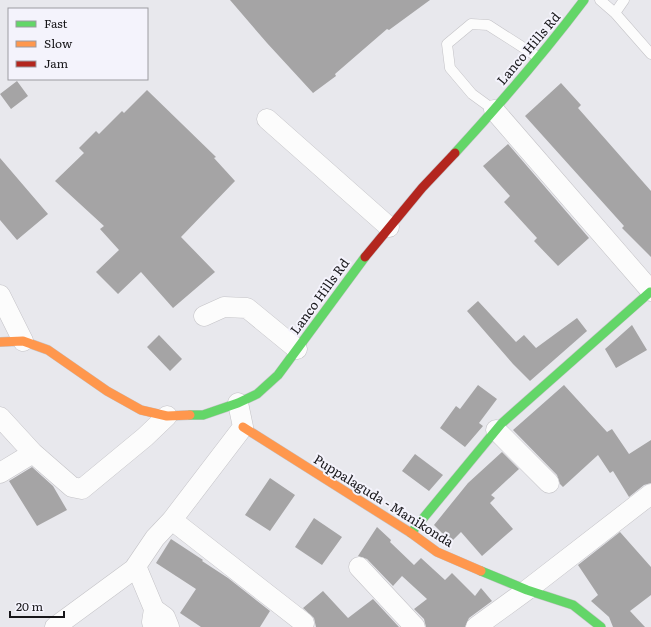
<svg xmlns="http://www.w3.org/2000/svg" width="651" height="627" viewBox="0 0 651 627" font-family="Literata,serif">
  <rect width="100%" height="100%" fill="#e8e8ed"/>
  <!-- building -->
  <path fill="#a5a4a5" d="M230,0h200l-41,30 -2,-1 -52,45 1,2 -23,17 -46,-50z
    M17,81l11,15 -17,13 -11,-15z
    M561,83l20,22 -3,3 73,83v66l-29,-29 2,-2 -99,-110z
    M147,90l69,67 -2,1 21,23 -54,56 34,35 -42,36 -32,-36 -23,22 -22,-22 23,-22 -19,-21 4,-3 -49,-45 29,-28 -5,-5 17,-17 3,3 23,-23 2,2z
    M508,144l81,94 -31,28 -24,-25 3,-3 -33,-36 6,-6 -27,-30z
    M0,158l48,56 -31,26 -17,-20z
    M478,301l38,41 8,-7 12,13 41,-30 10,13 -57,50 -17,-17 -46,-53z
    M632,325l15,25 -31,18 -11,-19z
    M159,335l23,24 -12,12 -23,-24z
    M478,385l19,14 -18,24 4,3 -18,21 -25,-19 16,-22 4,3z
    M564,385l43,47 5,-3 17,25 22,-14v43l-7,2 -15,12 -16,-26 -3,2 -12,-18 -35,32 -3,-3 -3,-9 -44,-45z
    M502,452l17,17 -28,26 4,3 -5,5 23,26 -31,27 -21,-24 -10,10 -17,-17 34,-42z
    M415,454l28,21 -14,16 -27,-20z
    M32,467l21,19 14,24 -30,16 -28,-45z
    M270,478l25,17 -25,36 -25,-16z
    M314,518l28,19 -20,28 -27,-18z
    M377,527l14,13 -1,2 24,23 7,-7 24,22 7,-7 23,23 6,-8 11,13 -23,17 -4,9h-39l-2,-8 -10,-10 13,-10 -25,-23 -9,10 -26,-27 -9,-3z
    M620,532l31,35v28l-21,16 15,16h-32l-4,-10 -18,-16 7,-6 -20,-30z
    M171,539l32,21 -1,1 26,17 42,33 -10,16h-59l-21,-14 16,-24 -40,-26z
    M323,591l25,27 25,-19 26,28h-83l-2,-9 -11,-10z"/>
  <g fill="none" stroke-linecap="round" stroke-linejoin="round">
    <!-- lane casing -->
    <g stroke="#c4c3c7" stroke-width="11">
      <path id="lane" d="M600,0l15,13 36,41
        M615,13l9,-13
        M494,110l-22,-16 -22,-26 -3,-24 24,-20 17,1 50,32"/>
    </g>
    <!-- street casing -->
    <g stroke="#c4c3c7" stroke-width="21">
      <path id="street" d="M494,110l157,181
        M267,119l122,108
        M0,295l23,46
        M204,316l20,-9 23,1 50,41
        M0,417l33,36 -33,20
        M496,430l53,53
        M33,453l39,34 10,2 63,-52 22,-21
        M172,520l132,103
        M136,566l18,43
        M359,567l56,60
        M55,627l79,-58 21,-31 17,-18 71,-93 -5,-24
        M154,627l-2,-5 2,-13 11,8 4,10
        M476,627l51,-37 124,-96"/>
    </g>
    <!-- fast casing -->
    <g stroke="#c4c3c7" stroke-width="10">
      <path id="fast" d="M455,153c45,-49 89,-100 129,-153
        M190,415h13l35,-12 19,-9 21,-19 87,-118
        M411,533l90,-109 149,-132
        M481,571l46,19 46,15 28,22"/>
    </g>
    <!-- slow casing -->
    <g stroke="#c4c3c7" stroke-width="10">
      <path id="slow" d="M0,342l23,-1 25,9 59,41 34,19 26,6 23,-1
        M243,427l168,106 26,19 44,19"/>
    </g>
    <!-- jam casing -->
    <g stroke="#c4c3c7" stroke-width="10">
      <path id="jam" d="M365,257l57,-69 33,-35"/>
    </g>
    <!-- lane -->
    <use href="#lane" stroke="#fcfcfc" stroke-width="10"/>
    <!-- street -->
    <use href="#street" stroke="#fcfcfc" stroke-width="20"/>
    <!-- fast -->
    <use href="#fast" stroke="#63d668" stroke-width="9"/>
    <!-- slow -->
    <use href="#slow" stroke="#ff974d" stroke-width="9"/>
    <!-- jam -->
    <use href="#jam" stroke="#b3261e" stroke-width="9"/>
  </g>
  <g text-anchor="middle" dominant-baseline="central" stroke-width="4" stroke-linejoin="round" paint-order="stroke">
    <!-- street labels -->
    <g font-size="13" fill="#171619" stroke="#f4f3fc">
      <text transform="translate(528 48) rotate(-50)">Lanco Hills Rd</text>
      <text transform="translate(319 296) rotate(-54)">Lanco Hills Rd</text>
      <text transform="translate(384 500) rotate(32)">Puppalaguda - Manikonda</text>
    </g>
  </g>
  <!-- legend -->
  <rect x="8" y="8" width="140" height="72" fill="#f4f3fc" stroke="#9c9ba1"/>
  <rect x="16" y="21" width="20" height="6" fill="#63d668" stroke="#9c9ba1"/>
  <text x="44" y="28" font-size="12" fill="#171619">Fast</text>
  <rect x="16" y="41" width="20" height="6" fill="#ff974d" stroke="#9c9ba1"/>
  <text x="44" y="48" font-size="12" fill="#171619">Slow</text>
  <rect x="16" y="61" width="20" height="6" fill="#b3261e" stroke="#9c9ba1"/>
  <text x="44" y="68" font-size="12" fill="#171619">Jam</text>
  <!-- scale -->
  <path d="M10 611v6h54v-6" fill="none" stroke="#171619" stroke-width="2"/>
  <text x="16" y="611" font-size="12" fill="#171619" stroke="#f4f3fc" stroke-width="3" paint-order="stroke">20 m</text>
</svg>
